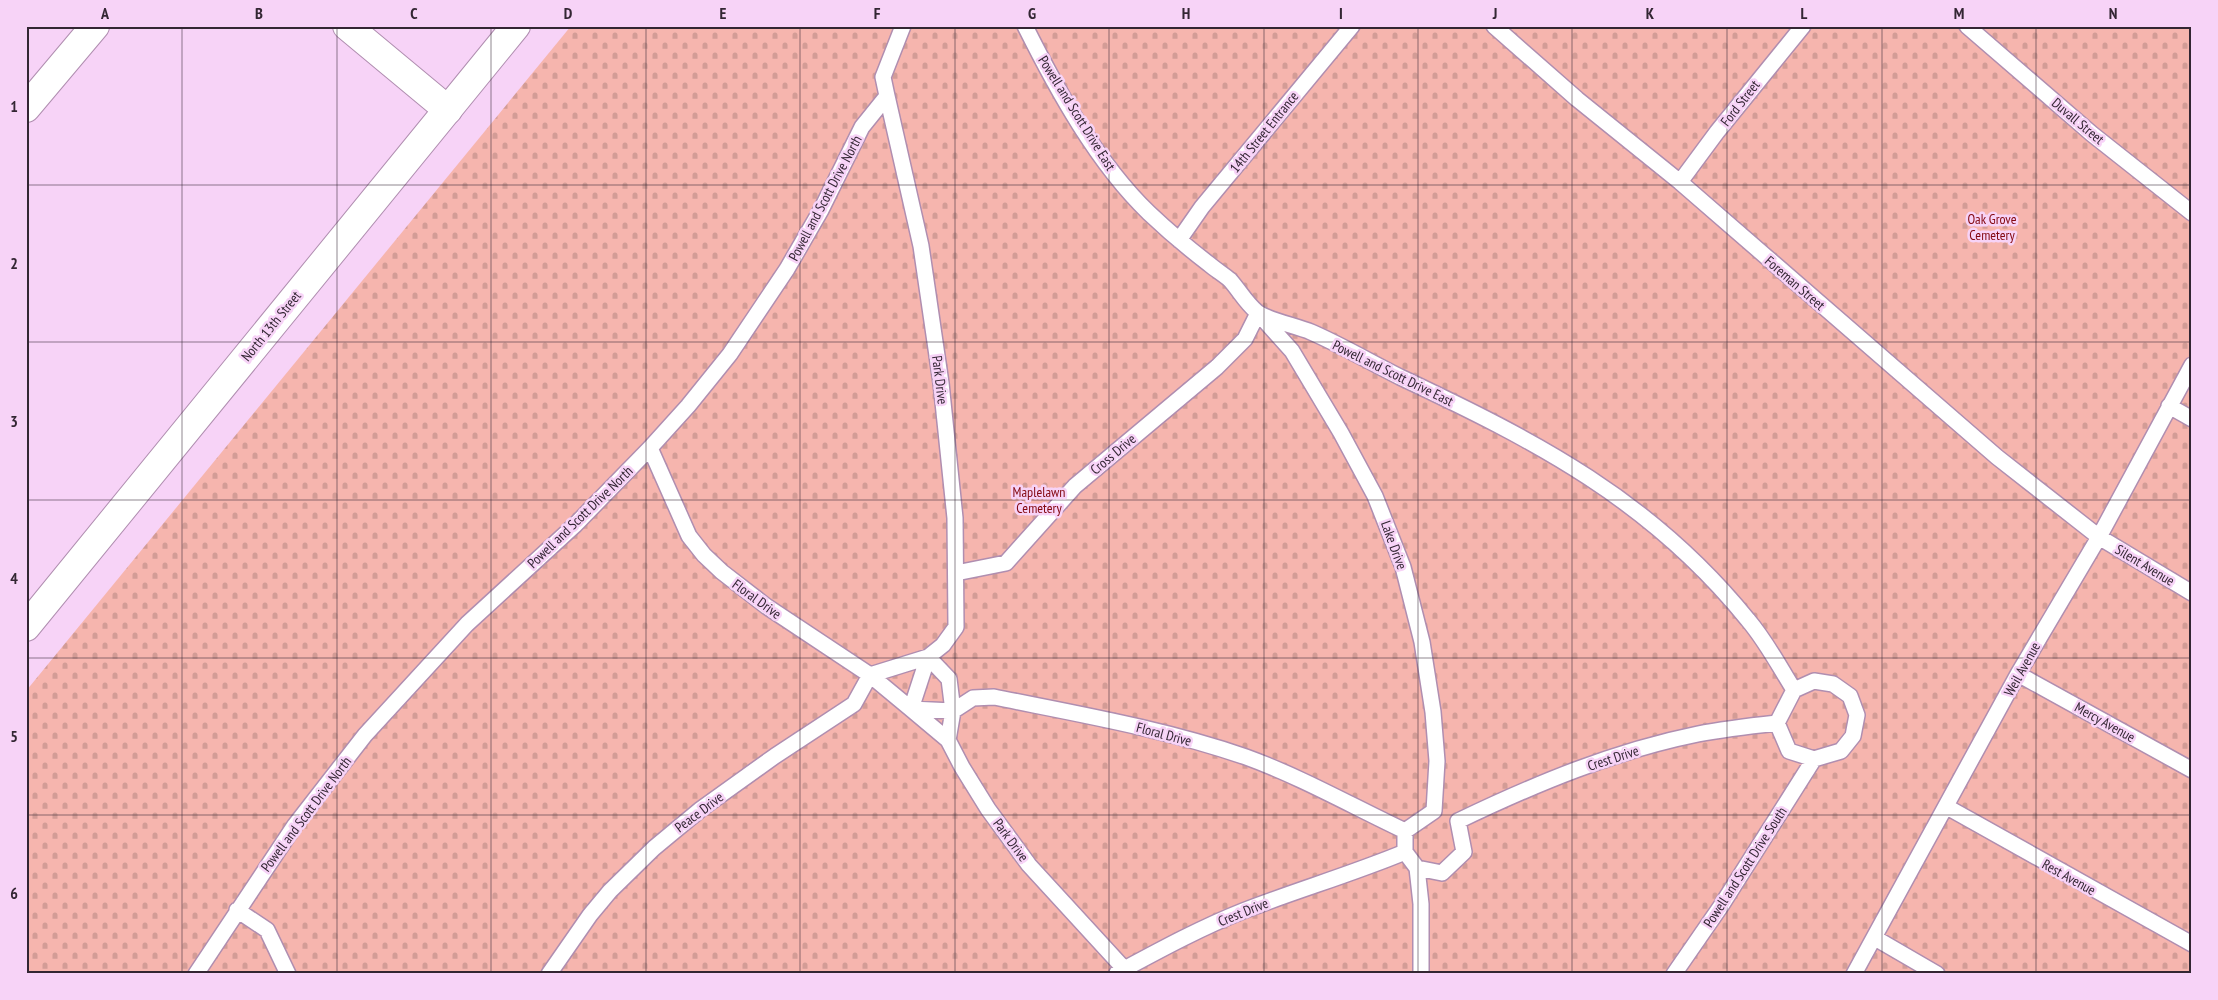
<svg xmlns="http://www.w3.org/2000/svg" width="2218" height="1000" viewBox="0 0 2218 1000" font-family="'PT Sans Narrow',sans-serif">
  <defs>
    <pattern id="cemetery-stones" width="16" height="16" patternUnits="userSpaceOnUse" patternTransform="scale(1.25)"><rect width="16" height="16" fill="#f6b5ae"/><path d="M2 7V4a2 2 0 0 1 4 0v3zM10 15v-3a2 2 0 0 1 4 0v3z" fill="#d39c96"/></pattern>
  </defs>
  <rect width="100%" height="100%" fill="#f7d3f7"/>
  <!-- cemetery -->
  <path fill="url(#cemetery-stones)" d="M571,26h1621v948h-2166v-283z"/>
  <g fill="none" stroke-linecap="round" stroke-linejoin="round">
    <!-- service casing -->
    <g stroke="#b08eb0" stroke-width="18">
      <path id="service" d="M1025,26c32,64 72,137 124,187 19,18 39,35 60,51 7,6 14,10 21,16 9,10 16,23 27,32 10,8 40,14 54,20 30,13 59,30 89,45 136,64 251,123 348,243 18,21 31,46 46,70
        M1494,26l83,73 103,83 317,275 102,80 93,56
        M1967,26l125,108 100,79
        M887,96l34,150 20,137 14,135 1,109 -13,18 -15,12 -17,52 37,31
        M1680,182l37,-50 86,-106
        M1179,240l23,-33 150,-181
        M2169,406l23,13
        M650,448l39,88 15,19 18,17 44,34 104,69 41,34 42,2 20,-13 21,-1c84,17 171,32 252,60 55,20 106,49 159,74
        M956,573l50,-10 69,-77 142,-119 28,-28 13,-26 34,38 49,82 34,63 28,71 19,75 11,70 4,49 -3,50 -29,20v21l12,16 4,36v70
        M928,657l21,22 4,32 -5,29 14,27 26,42 41,56 100,109
        M2018,674l174,96
        M1947,807l245,137
        M1458,821c77,-37 156,-70 240,-87 26,-5 52,-8 79,-11l17,-33 20,-9 19,3 17,12 7,19 -4,21 -12,15 -27,8 -25,-8 -12,-28
        M1417,868l25,5 22,-21 -6,-31
        M237,910l30,20 21,44
        M1875,938l62,36
        M1117,973c41,-22 83,-45 126,-62 54,-21 109,-37 162,-59
        M196,974l99,-149 70,-90 102,-111 108,-99 75,-77 38,-42 42,-52 57,-85 34,-59 41,-83 25,-31 -4,-19 20,-51
        M549,974l41,-59 20,-24 44,-43 47,-39 74,-53 79,-52 16,-29 58,-18
        M1674,974l47,-68 93,-147
        M1854,974l164,-300 81,-137 93,-172"/>
    </g>
    <!-- minor casing -->
    <g stroke="#b08eb0" stroke-width="30">
      <path id="minor" d="M347,26l101,84
        M26,108l69,-82"/>
    </g>
    <!-- secondary casing -->
    <g stroke="#b08eb0" stroke-width="30">
      <path id="secondary" d="M26,627l490,-601"/>
    </g>
    <!-- service -->
    <use href="#service" stroke="#fff" stroke-width="15"/>
    <!-- minor -->
    <use href="#minor" stroke="#fff" stroke-width="28"/>
    <!-- secondary -->
    <use href="#secondary" stroke="#fff" stroke-width="28"/>
  </g>
  <!-- grid -->
  <path fill="none" stroke="#332633" stroke-width="1" stroke-opacity="0.55" d="M182,26v948M337,26v948M491,26v948M646,26v948M800,26v948M955,26v948M1109,26v948M1264,26v948M1418,26v948M1572,26v948M1727,26v948M1882,26v948M2036,26v948M26,185h2166M26,342h2166M26,500h2166M26,658h2166M26,815h2166"/>
  <g text-anchor="middle" dominant-baseline="central" stroke-width="5" stroke-linejoin="round" paint-order="stroke">
    <!-- street labels -->
    <g font-size="14" fill="#332633" stroke="#f7d3f7">
      <text transform="translate(1740 103) rotate(-52)">Ford Street</text>
      <text transform="translate(1077 113) rotate(58)">Powell and Scott Drive East</text>
      <text transform="translate(2078 121) rotate(40)">Duvall Street</text>
      <text transform="translate(1264 132) rotate(-51)">14th Street Entrance</text>
      <text transform="translate(825 198) rotate(-62)">Powell and Scott Drive North</text>
      <text transform="translate(1795 283) rotate(41)">Foreman Street</text>
      <text transform="translate(271 326) rotate(-51)">North 13th Street</text>
      <text transform="translate(1393 373) rotate(26)">Powell and Scott Drive East</text>
      <text transform="translate(940 380) rotate(83)">Park Drive</text>
      <text transform="translate(1113 454) rotate(-40)">Cross Drive</text>
      <text transform="translate(580 517) rotate(-44)">Powell and Scott Drive North</text>
      <text transform="translate(1394 545) rotate(70)">Lake Drive</text>
      <text transform="translate(2145 565) rotate(31)">Silent Avenue</text>
      <text transform="translate(757 599) rotate(36)">Floral Drive</text>
      <text transform="translate(2022 669) rotate(-61)">Weil Avenue</text>
      <text transform="translate(2105 722) rotate(29)">Mercy Avenue</text>
      <text transform="translate(1164 734) rotate(15)">Floral Drive</text>
      <text transform="translate(1613 758) rotate(-18)">Crest Drive</text>
      <text transform="translate(699 812) rotate(-37)">Peace Drive</text>
      <text transform="translate(306 814) rotate(-53)">Powell and Scott Drive North</text>
      <text transform="translate(1011 840) rotate(54)">Park Drive</text>
      <text transform="translate(1745 867) rotate(-57)">Powell and Scott Drive South</text>
      <text transform="translate(2069 877) rotate(29)">Rest Avenue</text>
      <text transform="translate(1243 912) rotate(-22)">Crest Drive</text>
    </g>
    <!-- park labels -->
    <g font-size="14" fill="#830810" stroke="#f7d3f7">
      <text x="1992" y="219">Oak Grove<tspan x="1992" dy="16">Cemetery</tspan></text>
      <text x="1039" y="492">Maplelawn<tspan x="1039" dy="16">Cemetery</tspan></text>
    </g>
  </g>
  <!-- border -->
  <rect width="2218" height="1000" fill="none" stroke="#f7d3f7" stroke-width="55"/>
  <rect x="28" y="28" width="2162" height="944" fill="none" stroke="#332633" stroke-width="2"/>
  <g font-size="16" text-anchor="middle" font-weight="bold" fill="#332633">
    <text x="105" y="19">A</text>
    <text x="259" y="19">B</text>
    <text x="414" y="19">C</text>
    <text x="568" y="19">D</text>
    <text x="723" y="19">E</text>
    <text x="877" y="19">F</text>
    <text x="1032" y="19">G</text>
    <text x="1186" y="19">H</text>
    <text x="1341" y="19">I</text>
    <text x="1495" y="19">J</text>
    <text x="1650" y="19">K</text>
    <text x="1804" y="19">L</text>
    <text x="1959" y="19">M</text>
    <text x="2113" y="19">N</text>
    <text x="14" y="112">1</text>
    <text x="14" y="269">2</text>
    <text x="14" y="427">3</text>
    <text x="14" y="584">4</text>
    <text x="14" y="742">5</text>
    <text x="14" y="899">6</text>
  </g>
</svg>
